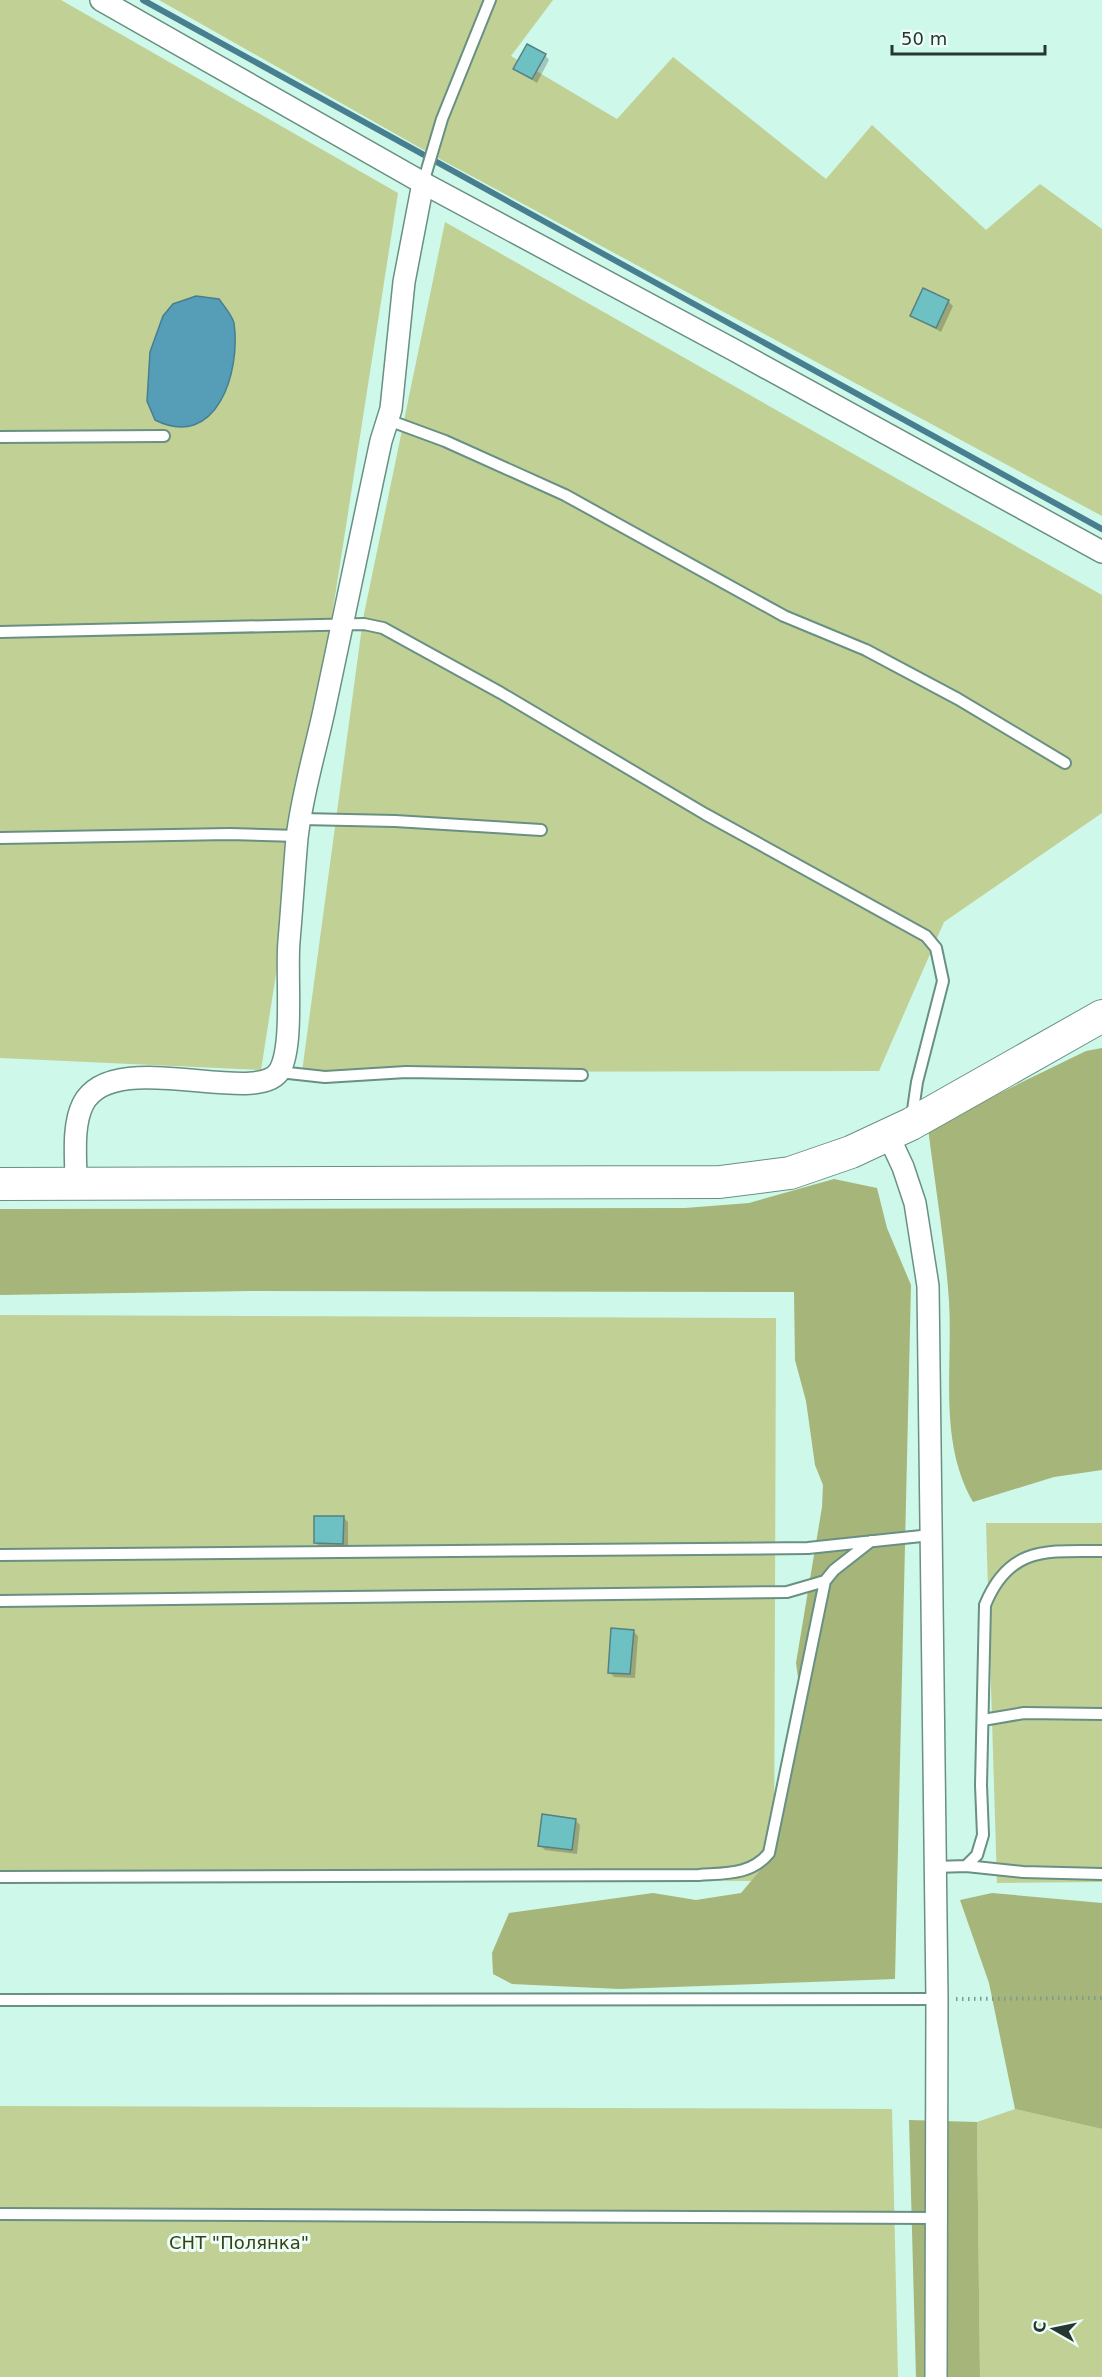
<svg xmlns="http://www.w3.org/2000/svg" width="1102" height="2377" viewBox="0 0 1102 2377" font-family="'DejaVu Sans',sans-serif">
  <rect width="100%" height="100%" fill="#cef8e9"/>
  <!-- green -->
  <path fill="#c1d095" d="M0,0h61l337,193 -137,877 -261,-12z
    M159,0h394l-42,56 106,63 56,-62 153,122 46,-54 114,105 54,-46 62,45v287l-664,-358z
    M445,222l657,373v218l-158,109 -65,149 -577,1 61,-453z
    M0,1315l776,3 -2,563 -774,-3z
    M986,1523h116v359l-105,1z
    M0,2106l892,3 6,268h-898z
    M1015,2109l87,20v248h-122l-3,-255z"/>
  <!-- forest -->
  <path fill="#a6b579" d="M1102,1048v422l-48,7 -81,25c-35,-61 -20,-134 -24,-201 -4,-58 -14,-116 -21,-173l158,-77z
    M834,1179l43,9 10,40 24,57 -16,694 -276,10 -107,-5 -19,-10 -1,-21 17,-40 144,-20 43,7 45,-7 27,-32 32,-133 2,-22 -6,-43 26,-156 1,-22 -8,-20 -9,-64 -11,-41 -1,-68 -544,-1 -250,4v-86l685,-1 64,-5z
    M992,1893l110,10v226l-87,-20 -26,-126 -29,-83z
    M909,2120l68,2 3,255h-64z"/>
  <!-- water -->
  <path fill="#569eb8" stroke="#487f90" stroke-width="1.5" d="M196,296l23,3c5,7 13,16 15,24 7,48 -17,128 -79,97l-8,-19 3,-49 13,-36 10,-12z"/>
  <!-- shadow -->
  <path fill="#0003" d="M545,55l4,5 -12,23 -22,-14z
    M948,301l5,5 -12,26 -29,-17z
    M343,1517l5,5v26h-27l-5,-5z
    M633,1631l5,5 -3,42 -21,-1 -5,-5z
    M575,1820l5,5 -3,29 -32,-4 -5,-5z"/>
  <g fill="none" stroke-linecap="round" stroke-linejoin="round">
    <!-- stream -->
    <path stroke="#487f90" stroke-width="6" d="M143,0l959,529"/>
  </g>
  <!-- building -->
  <path fill="#6dc1c3" stroke="#568182" stroke-width="1.5" d="M527,44l19,10 -14,25 -19,-10z
    M923,288l26,12 -13,28 -26,-12z
    M314,1516h30l-1,28 -29,-1z
    M611,1628l23,2 -4,44 -22,-1z
    M542,1814l34,5 -4,31 -34,-4z"/>
  <g fill="none" stroke-linecap="round" stroke-linejoin="round">
    <!-- lane casing -->
    <g stroke="#699082" stroke-width="14">
      <path id="lane" d="M423,183l19,-64 48,-119
        M388,420l57,21 120,54 219,121 82,34 92,49 107,64
        M0,437l164,-1
        M0,632l364,-8 19,4 118,65 204,121 221,122 10,12 7,33 -26,101 -5,35
        M301,819l94,2 146,9
        M0,838l230,-4 68,2
        M279,1072l46,5 81,-5 176,3
        M0,1555l808,-7 123,-13
        M0,1601l787,-9 38,-11
        M983,1720l41,-7 78,1
        M966,1866l11,-11 6,-20 -2,-50 4,-180c24,-59 61,-54 117,-54
        M935,1867l31,-1 57,6 79,2
        M0,1877l699,-2c27,-2 52,0 70,-22l56,-272 9,-11 37,-29
        M0,2000l937,-1
        M0,2214l936,4"/>
    </g>
    <!-- street casing -->
    <g stroke="#699082" stroke-width="24">
      <path id="street" d="M101,0l322,183 311,167 368,202
        M888,1135l15,32 12,36 13,83 9,713 -1,378
        M76,1183c0,-25 -4,-57 7,-79 30,-59 176,5 197,-34 14,-26 6,-96 9,-129 3,-34 5,-69 8,-103 5,-44 19,-89 28,-132 19,-89 37,-177 56,-265l10,-32 13,-127 19,-99"/>
    </g>
    <!-- secondary casing -->
    <g stroke="#699082" stroke-width="34">
      <path id="secondary" d="M0,1184l720,-2 70,-9 61,-21 60,-28 191,-108"/>
    </g>
    <!-- path -->
    <path stroke="#7d9b90" stroke-width="4" stroke-dasharray="1.5 4.5" stroke-linecap="butt" d="M956,1999l146,-1"/>
    <!-- lane -->
    <use href="#lane" stroke="#fff" stroke-width="10"/>
    <!-- street -->
    <use href="#street" stroke="#fff" stroke-width="21"/>
    <!-- secondary -->
    <use href="#secondary" stroke="#fff" stroke-width="32"/>
  </g>
  <g text-anchor="middle" dominant-baseline="central" stroke-width="6" stroke-linejoin="round" paint-order="stroke">
    <!-- park labels -->
    <g font-size="18" fill="#384114" stroke="#eefef8">
      <text x="239" y="2242">СНТ "Полянка"</text>
    </g>
  </g>
  <!-- north arrow -->
  <g transform="translate(1054 2329) rotate(279)" stroke="#eefef8" stroke-width="4.5" paint-order="stroke">
  <path d="M0-4.5L10 22L0 15L-10 22Z" fill="#263731"/>
  <text y="-9" font-size="16" font-weight="bold" text-anchor="middle" fill="#263731">С</text>
  </g>
  <!-- scale -->
  <path d="M892 45v9h153v-9" fill="none" stroke="#263731" stroke-width="3"/>
  <text x="901" y="45" font-size="18" fill="#263731" stroke="#eefef8" stroke-width="4.5" paint-order="stroke">50 m</text>
</svg>
